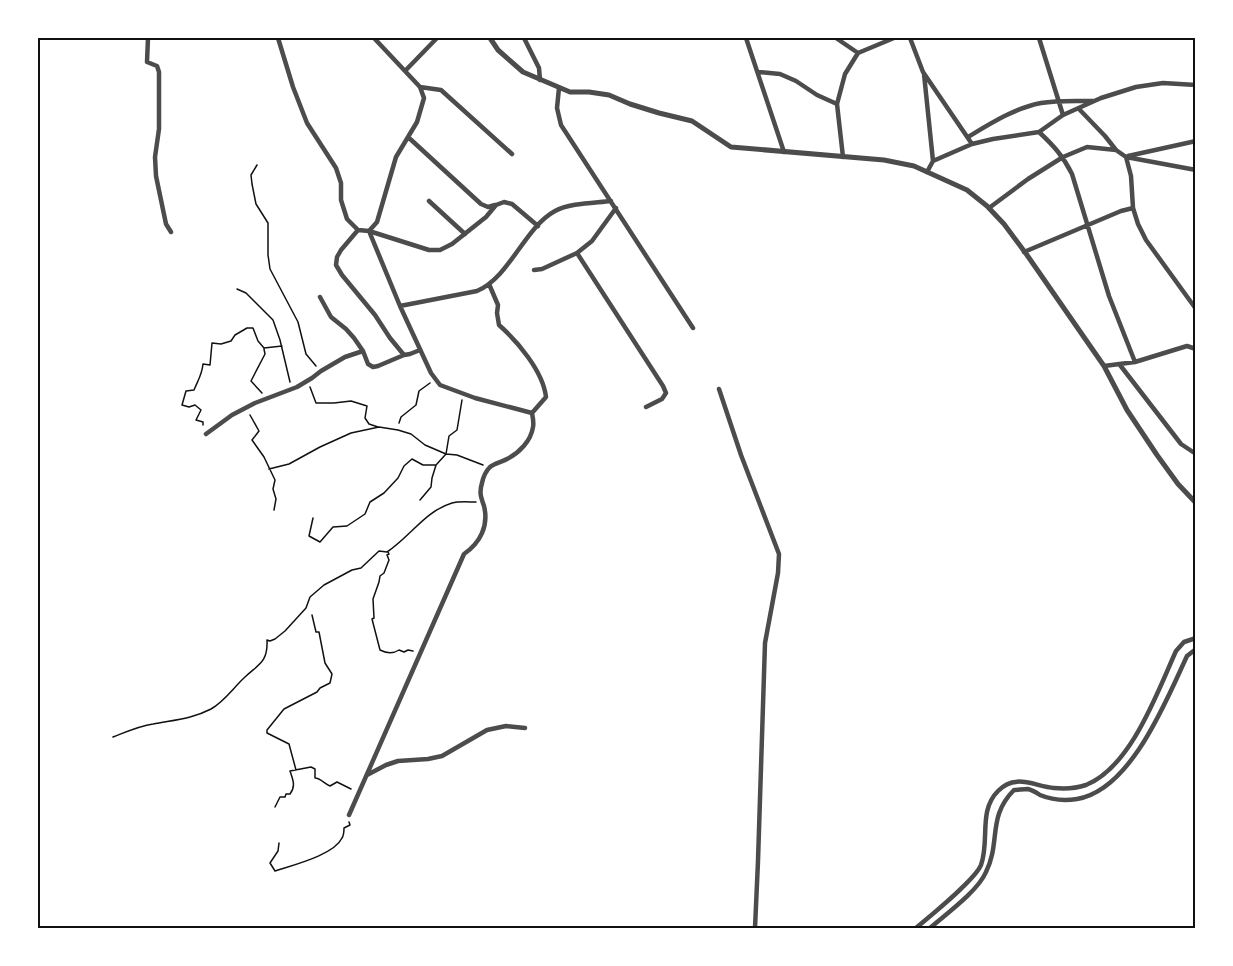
<svg xmlns="http://www.w3.org/2000/svg" width="1233" height="966" viewBox="0 0 1233 966" font-family="'Varela Round',sans-serif">
  <rect width="100%" height="100%" fill="#fff"/>
  <g fill="none" stroke-linecap="round" stroke-linejoin="round">
    <!-- path -->
    <path stroke="#111" stroke-width="1.5" d="M257,165l-6,10 1,9 4,20 12,19v32l2,14 28,53 8,32 10,12
      M237,289l9,4 27,27 7,20 10,42
      M310,387l6,16h18l17,-2 16,5 -2,12 4,6 9,3
      M262,393l-11,-12 14,-27 -1,-5
      M250,415l9,16 -7,9 12,17 11,23 -2,9 3,10 -2,11
      M399,423l2,-6 15,-12 3,-14 11,-8
      M203,425v-3l-7,-2 5,-10 -6,-5 -6,2 -7,-2 4,-14 8,-1c4,-10 8,-15 9,-26l7,1 2,-22 9,1 10,-3 4,-6 12,-7h6l5,13 6,7 18,-2
      M269,469l20,-5 31,-17 31,-14 28,-6 19,3 13,4 14,11 21,9 11,1 26,10
      M420,500l11,-13 1,-9 4,-13 10,-11 3,-18 8,-6 5,-30
      M313,518l-4,18 11,6 13,-15 14,-1 18,-12 5,-12 14,-9 14,-15 6,-12 8,-7 11,6h13
      M387,552c23,-15 38,-41 65,-49 7,-2 16,-1 24,-1
      M388,552l1,2 -2,1 2,5 -5,13 -4,3 -1,6 -6,17 1,19 -2,1 8,31c6,3 13,4 19,0l5,2 4,-2 5,1
      M113,737c13,-5 26,-11 40,-13 20,-4 39,-5 58,-15 14,-8 22,-21 34,-32 14,-13 23,-15 22,-37l3,1 5,-2 10,-8 21,-23 4,-11 14,-12 28,-15 9,-2 18,-17 8,1
      M296,770l-7,-26 -22,-11v-3l17,-21 33,-17 3,-4 10,-5 2,-9 -7,-11 -6,-31h-3l-4,-17
      M275,807l5,-10h5l1,-3h4c6,-8 3,-14 0,-23l21,-4 4,2v9c5,0 10,6 15,8l7,-4 14,7
      M279,843l-1,8 -8,12 5,8c18,-6 59,-16 67,-33 2,-3 2,-7 2,-10l6,-3 -1,-3"/>
    <!-- minor -->
    <path stroke="#4c4c4c" stroke-width="4.5" d="M148,38l-1,24 10,4 2,6v57l-4,28 1,19 10,48 5,8
      M278,38l15,49 14,36 29,45 5,15v17l6,19 11,11 11,1 60,19h11l12,-6 34,-27 10,-12 8,-3 8,2 26,22
      M524,38l15,30 1,12
      M746,38l38,114
      M836,38l22,15 36,-15
      M910,38l13,34 49,72
      M1039,38l24,77
      M405,71l32,-33
      M758,72l22,2 16,7 21,14 20,9
      M924,74l9,87
      M420,87l21,3 71,64
      M559,88l-2,20 4,17 132,203
      M1079,109l26,27 11,14 10,7 70,13
      M1039,132c15,14 24,24 33,42l37,122 26,66
      M408,137l73,67 7,3 7,-2
      M968,137c23,-14 47,-29 73,-34 17,-3 35,-2 52,-2
      M1128,156l68,-15
      M843,157l-6,-53 8,-30 13,-21
      M1126,157l5,19 2,32 5,16 8,16 50,69
      M927,172l6,-11 39,-17 21,-5 46,-7 24,-17 38,-17 35,-11 27,-4 33,2
      M429,201l36,33
      M616,208l-24,33 -15,12 86,133 3,7 -4,6 -16,8
      M989,208l39,-29 35,-22 24,-10 29,3
      M358,230l-17,20 -4,7 -1,8 6,10 33,40 15,23 14,17 6,-1 10,-4
      M369,231l31,75 31,67 9,12 35,13 57,15
      M369,231l8,-9 19,-65 21,-35 7,-24 -4,-11 -46,-49
      M1024,252l97,-41 12,-3
      M534,270l8,-1 35,-16
      M489,284l9,21 -1,8 2,12c18,16 44,46 47,72l-14,16
      M320,297l11,20 15,12 8,9 9,13 5,13 5,3 5,-1 26,-11
      M400,306l77,-15c33,-14 47,-63 78,-80 14,-8 40,-8 56,-10
      M1120,365l61,79 15,10
      M1104,366l31,-4 52,-16 9,3
      M719,389l22,66 38,99 -1,19 -13,70 -7,218 -3,67
      M206,434l26,-19 23,-12 42,-16 15,-9 9,-7 24,-14 18,-6
      M367,775l19,-10 12,-4 30,-2 14,-3 45,-26 19,-4 19,2
      M349,815l115,-261c16,-11 25,-28 20,-48 -3,-9 -5,-13 -2,-23 1,-5 4,-12 8,-16 5,-4 12,-5 17,-8 12,-6 24,-18 26,-32 1,-4 0,-9 -1,-14
      M916,928c14,-12 59,-48 65,-63 9,-25 -3,-54 17,-74 17,-18 36,-5 56,-3 10,1 23,0 32,-3 45,-18 71,-92 90,-134l8,-9 12,-4
      M930,928c16,-14 48,-37 56,-56 15,-30 1,-55 28,-82 4,0 9,-1 14,-1 4,1 9,4 12,6 12,5 24,6 37,4 54,-9 89,-98 110,-143l9,-7"/>
    <!-- tertiary -->
    <path stroke="#4c4c4c" stroke-width="5" d="M490,38l8,12 25,22 47,20h19l20,3 21,9 29,9 33,8 39,26 153,13 30,6 53,24 20,16 17,18 23,31 77,111 23,44 30,45 21,29 18,19"/>
  </g>
  <!-- border -->
  <rect width="1233" height="966" fill="none" stroke="#ffffff" stroke-width="78"/>
  <rect x="39" y="39" width="1155" height="888" fill="none" stroke="#111" stroke-width="2"/>
</svg>
